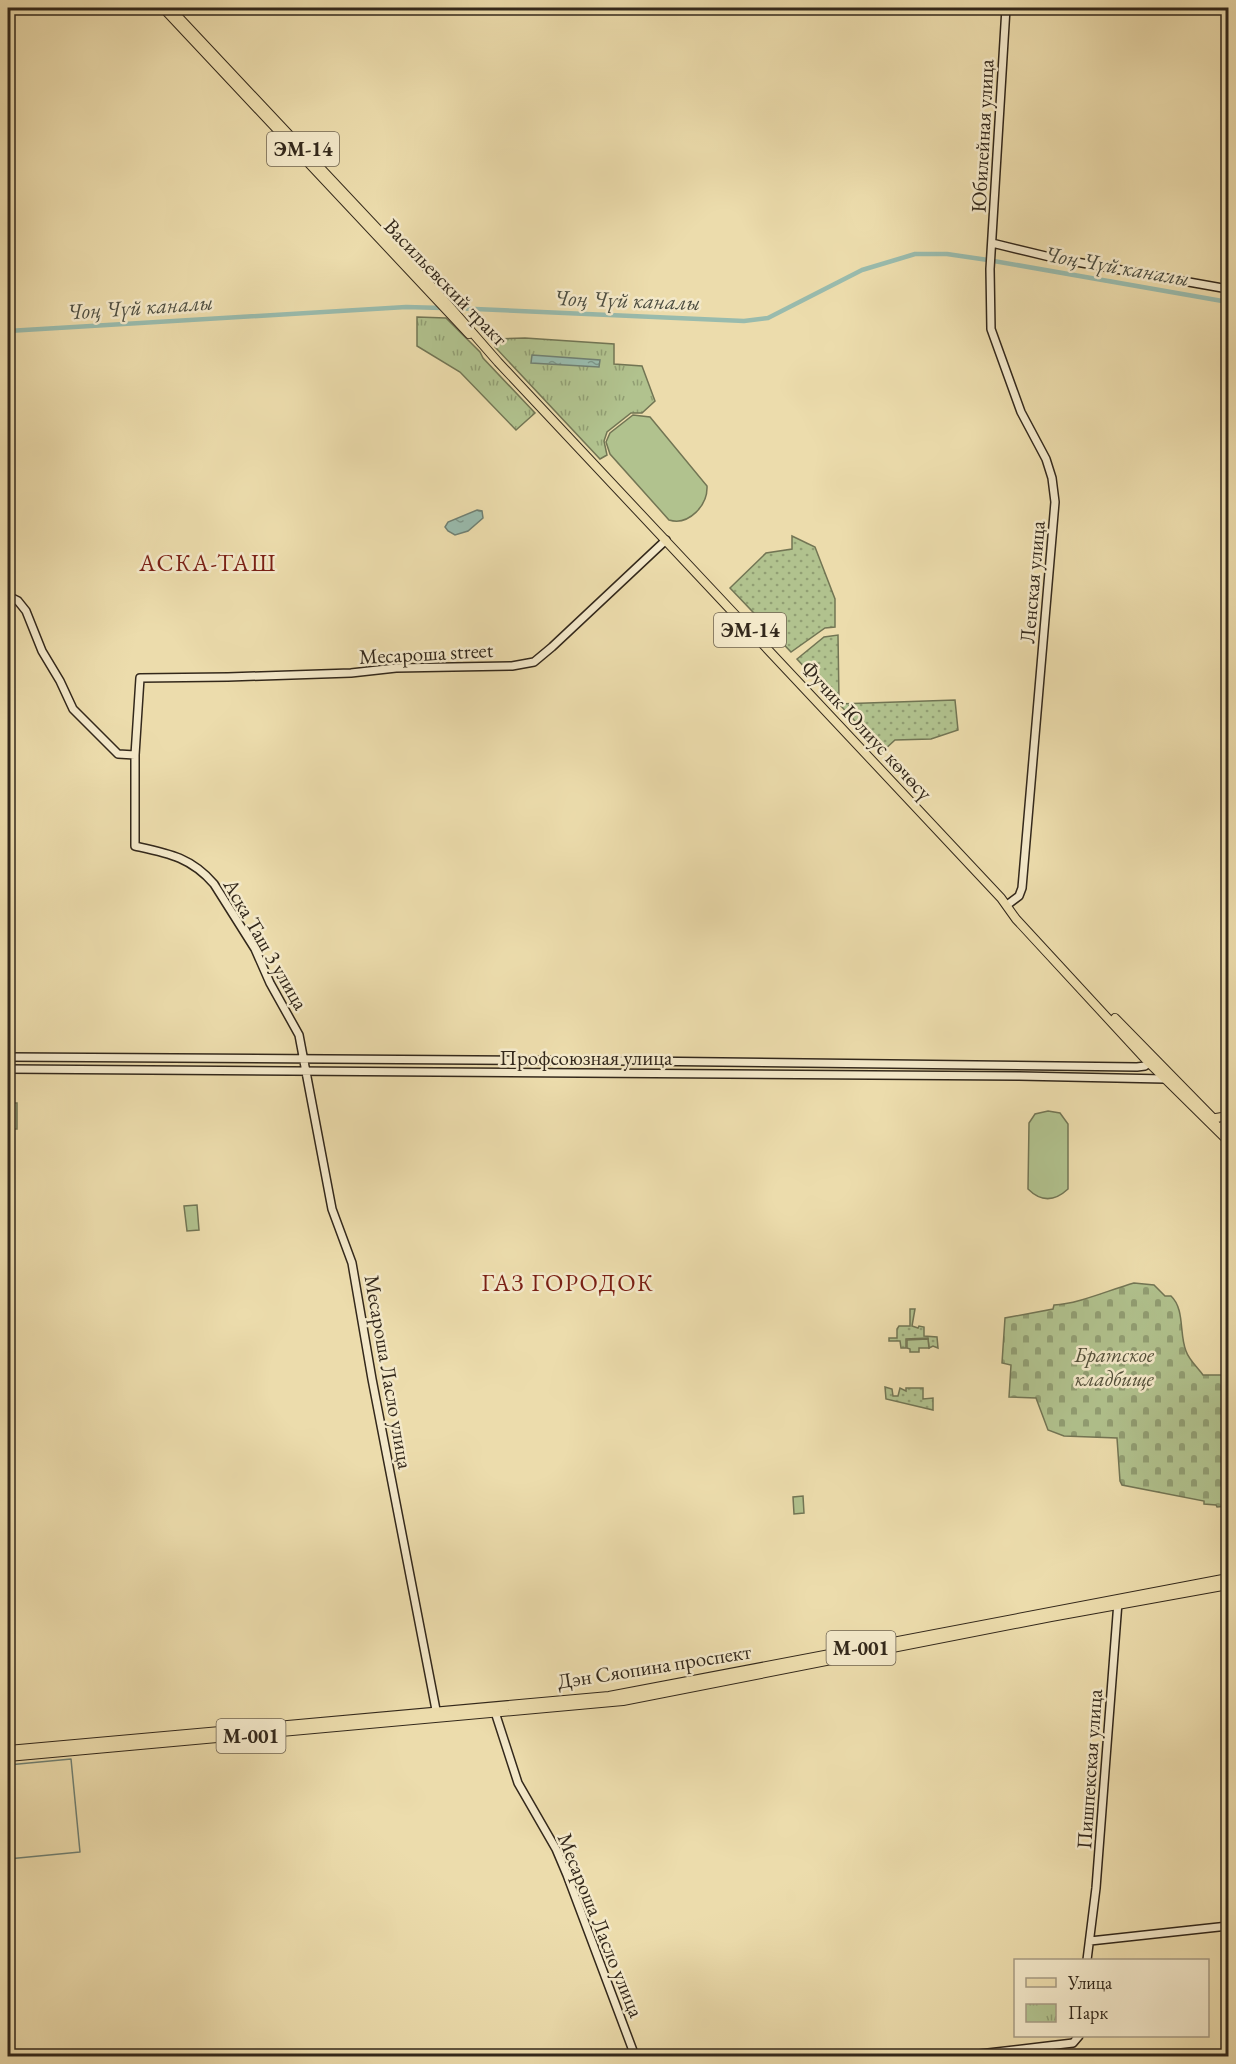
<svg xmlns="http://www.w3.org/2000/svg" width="1236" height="2064" viewBox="0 0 1236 2064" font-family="'EB Garamond',serif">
  <defs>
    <pattern id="grass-dots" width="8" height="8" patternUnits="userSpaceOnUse" patternTransform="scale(1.5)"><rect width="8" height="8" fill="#b1c28e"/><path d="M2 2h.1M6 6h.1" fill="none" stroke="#919e73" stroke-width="1.8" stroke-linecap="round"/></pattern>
    <pattern id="cemetery-stones" width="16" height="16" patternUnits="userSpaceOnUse" patternTransform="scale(1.5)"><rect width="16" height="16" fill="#b1c28e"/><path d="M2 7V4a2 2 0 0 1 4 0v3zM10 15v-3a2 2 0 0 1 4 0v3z" fill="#919e73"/></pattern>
    <pattern id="park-tufts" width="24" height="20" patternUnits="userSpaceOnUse" patternTransform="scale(1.5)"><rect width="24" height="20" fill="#b1c28e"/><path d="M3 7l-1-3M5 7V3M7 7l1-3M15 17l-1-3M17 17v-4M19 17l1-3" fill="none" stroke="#919e73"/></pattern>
    <pattern id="water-ripples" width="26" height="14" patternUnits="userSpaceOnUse" patternTransform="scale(1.5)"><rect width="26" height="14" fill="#99bbad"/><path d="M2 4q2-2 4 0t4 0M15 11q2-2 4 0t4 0" fill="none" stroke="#7d988c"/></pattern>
  </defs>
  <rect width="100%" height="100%" fill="#ecdcac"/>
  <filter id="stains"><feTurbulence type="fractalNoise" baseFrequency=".00333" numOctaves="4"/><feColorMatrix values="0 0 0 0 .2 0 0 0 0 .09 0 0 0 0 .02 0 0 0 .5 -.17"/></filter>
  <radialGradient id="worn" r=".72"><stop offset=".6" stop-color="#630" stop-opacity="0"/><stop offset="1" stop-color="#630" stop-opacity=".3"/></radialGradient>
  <!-- grass -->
  <path fill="url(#grass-dots)" stroke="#727554" stroke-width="1.5" d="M792,536l23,11 20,52v28l-10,1 -34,24 -61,-64 36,-35 26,-4z
    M838,635l1,66 -2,2 -40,-44 27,-22z
    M955,700l3,30 -27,9 -36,1 -12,11 -44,-47z
    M910,1309h5l-3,17 6,2 1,-2 5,1v9l13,1 1,11 -5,-2 -4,2 -1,-10 -22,1v9h-5l-1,-7h-11v-3h8v-9l2,-3h11z
    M885,1387l7,2 1,7h5l2,-8 6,3v-3h17v11l10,-1v12l-47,-11z"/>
  <!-- cemetery -->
  <path fill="url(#cemetery-stones)" stroke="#727554" stroke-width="1.5" d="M1134,1283l20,2 11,11h6c14,13 8,38 15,55 3,9 12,17 17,24h25v131l-11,1 -1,-2 -12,-1v-3l-82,-16 -2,-4 -3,-43 -53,-2 -16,-6 -12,-32 -27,-1 2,-32 -9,-2 3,-45 48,-9 1,-4c24,-1 55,-15 80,-22z"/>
  <!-- park -->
  <path fill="url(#park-tufts)" stroke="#727554" stroke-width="1.5" d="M417,317l29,1 34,34 3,6 52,55 -19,17 -56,-58 -43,-26z
    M525,338l89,6v20l28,2 13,35 -13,12h-11l-24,19 -3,9 3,14 -7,4 -105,-112 -1,-8z"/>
  <!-- garden -->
  <path fill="#b1c28e" stroke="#727554" stroke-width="1.5" d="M633,415l17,2 57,69c1,19 -18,40 -38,34l-59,-66 -4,-12 4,-9z
    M8,1103h9v26h-9z
    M1048,1111l12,2 8,11v65c-14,13 -27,13 -40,0l1,-66 6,-9z
    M197,1205l2,25 -12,1 -3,-25z
    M928,1339l1,9h-10v4h-9v-3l-3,-1v-8z
    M803,1496l1,17 -10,1 -1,-17z"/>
  <!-- water -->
  <path fill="url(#water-ripples)" stroke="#708073" stroke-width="1.5" d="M532,355l68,5 -1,7 -68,-4z
    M477,510l5,1 1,7 -15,13 -13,4 -7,-4 -3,-4 3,-5z"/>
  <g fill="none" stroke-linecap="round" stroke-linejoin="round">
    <!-- stream -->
    <path stroke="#708073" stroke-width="1.5" d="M8,1765l63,-6 9,93 -72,7"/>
    <!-- canal -->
    <path stroke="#99bbad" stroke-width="4.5" d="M452,308l292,13 24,-3 94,-48 53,-16h32l41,6 240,42
      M8,331l398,-24 37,1"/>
    <!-- secondary casing -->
    <g stroke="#33281b" stroke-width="10">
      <path id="secondary" d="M1006,8l-16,261 1,60 30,83 25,47 6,19 3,24 -33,386 -3,8 -12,9
        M992,243l62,15 174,31
        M8,596l10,5 8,10 16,40 18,30 13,28 45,45 17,1
        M8,1057l628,4 501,6 8,-1 7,-5
        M8,1069l1011,7 146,3
        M494,1709l24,74 38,66 11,26 68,181
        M437,1715l-65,-336 -20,-116 -20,-54 -33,-174 -29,-52 -15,-34 -41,-65c-23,-27 -47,-31 -79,-38v-91l5,-77 88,-1 123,-4 45,-5 116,-2 22,-4 18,-15 114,-107
        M1090,1941l138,-15
        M1087,1960l9,-72 22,-286
        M962,2056l111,-13 6,-7"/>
    </g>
    <!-- primary casing -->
    <g stroke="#33281b" stroke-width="10">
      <path id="primary" d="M163,8l306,326
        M170,8l266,283 62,71 503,536 15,21 133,144 79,78
        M1115,1018l97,99 5,10
        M1210,1119l18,-3
        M1217,1128l11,-4
        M8,1750l601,-54 619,-118
        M8,1757l615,-56 428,-84 177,-32"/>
    </g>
    <!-- secondary -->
    <use href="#secondary" stroke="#f3e8c9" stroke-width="7"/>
    <!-- primary -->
    <use href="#primary" stroke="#ecdcac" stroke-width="8"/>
  </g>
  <g text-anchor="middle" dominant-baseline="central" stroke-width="5" stroke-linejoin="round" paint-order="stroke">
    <!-- shield labels -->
    <g fill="#f3e8c9" stroke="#6d624f" stroke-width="1.5">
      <rect x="267" y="132" width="72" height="34" rx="4.5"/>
      <rect x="714" y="613" width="72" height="34" rx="4.5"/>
      <rect x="826.5" y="1631" width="69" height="34" rx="4.5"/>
      <rect x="216.5" y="1719" width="69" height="34" rx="4.5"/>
    </g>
    <g font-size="20" font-weight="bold" fill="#33281b">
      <text x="303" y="149">ЭМ-14</text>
      <text x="750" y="630">ЭМ-14</text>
      <text x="861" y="1648">M-001</text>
      <text x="251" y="1736">M-001</text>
    </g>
    <!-- street labels -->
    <g font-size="21" fill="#33281b" stroke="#f3e8c9">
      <text transform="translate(982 136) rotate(-87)">Юбилейная улица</text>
      <text transform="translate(446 282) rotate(46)">Васильевский тракт</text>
      <text transform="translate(1032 582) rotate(-85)">Ленская улица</text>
      <text transform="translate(426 653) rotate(-3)">Месароша street</text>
      <text transform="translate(867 730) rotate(47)">Фучик Юлиус көчөсү</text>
      <text transform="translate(266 944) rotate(60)">Аска Таш 3 улица</text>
      <text x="586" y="1057">Профсоюзная улица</text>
      <text transform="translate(389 1372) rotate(80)">Месароша Ласло улица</text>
      <text transform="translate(654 1666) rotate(-9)">Дэн Сяопина проспект</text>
      <text transform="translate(1089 1769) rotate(-86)">Пишпекская улица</text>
      <text transform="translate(601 1925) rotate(68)">Месароша Ласло улица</text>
    </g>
    <!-- park labels -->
    <g font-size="21" font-style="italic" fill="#524e38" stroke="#f3e8c9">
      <text x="1114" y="1354">Братское<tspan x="1114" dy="24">кладбище</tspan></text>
    </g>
    <!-- water labels -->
    <g font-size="22" font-style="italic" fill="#4c4d40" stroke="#f3e8c9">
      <text transform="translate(1117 266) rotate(10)">Чоң Чүй каналы</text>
      <text transform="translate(627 300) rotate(2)">Чоң Чүй каналы</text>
      <text transform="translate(140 307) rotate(-4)">Чоң Чүй каналы</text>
    </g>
    <!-- quarter labels -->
    <g font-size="24" letter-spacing="1.5" fill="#7a1f14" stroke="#f3e8c9">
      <text x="208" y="562">АСКА-ТАШ</text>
      <text x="568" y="1282">ГАЗ ГОРОДОК</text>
    </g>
  </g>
  <!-- margin -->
  <rect width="1236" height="2064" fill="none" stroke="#ecdcac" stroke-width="30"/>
  <rect x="9" y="9" width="1218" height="2046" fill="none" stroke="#33281b" stroke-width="3"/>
  <rect x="15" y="15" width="1206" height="2034" fill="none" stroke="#33281b" stroke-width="1.5"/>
  <!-- legend -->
  <rect x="1014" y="1959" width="195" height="78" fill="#f3e8c9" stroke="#a69b83" stroke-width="1.5"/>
  <rect x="1026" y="1978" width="30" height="9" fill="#ecdcac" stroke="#a69b83" stroke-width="1.5"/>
  <text x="1068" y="1989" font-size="18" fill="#33281b">Улица</text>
  <rect x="1026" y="2004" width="30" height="18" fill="url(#park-tufts)" stroke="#a69b83" stroke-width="1.5"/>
  <text x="1068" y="2019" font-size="18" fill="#33281b">Парк</text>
  <rect width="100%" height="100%" filter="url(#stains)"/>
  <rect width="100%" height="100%" fill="url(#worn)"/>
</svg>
